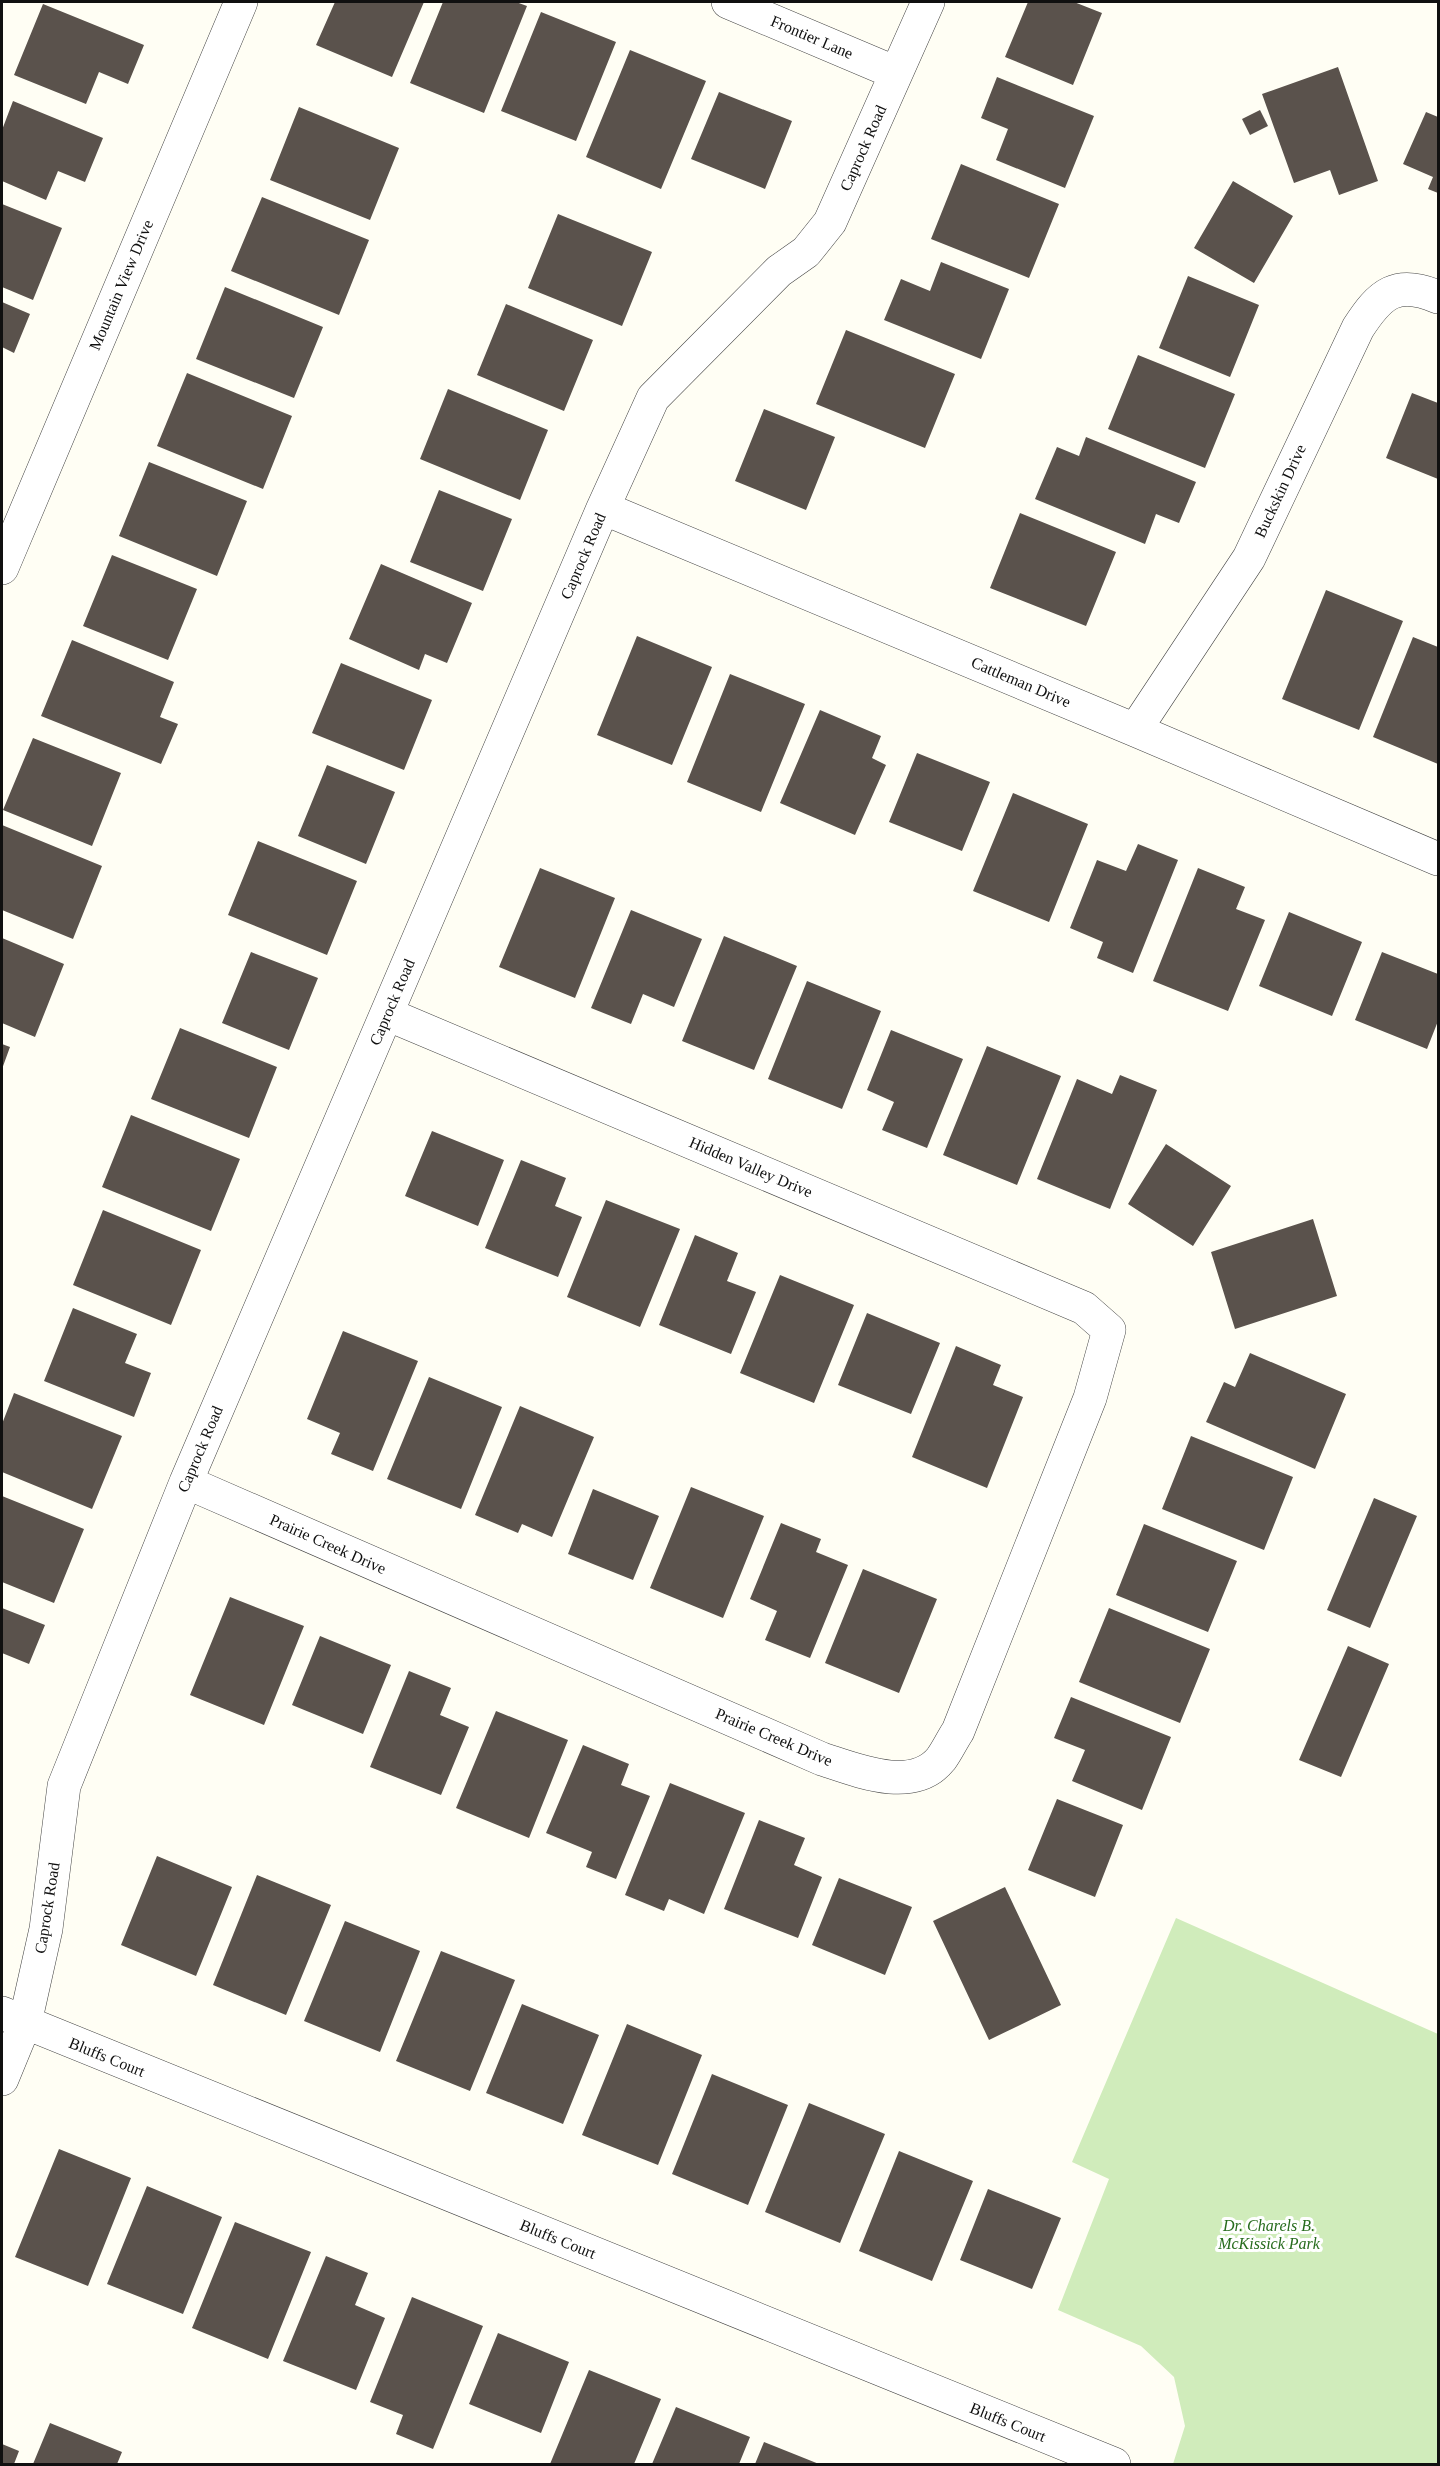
<svg xmlns="http://www.w3.org/2000/svg" width="1440" height="2466" viewBox="0 0 1440 2466" font-family="Georgia,serif">
  <rect width="100%" height="100%" fill="#fffef4"/>
  <!-- green -->
  <path fill="#d0ecbb" d="M1176,1918l262,116v430h-265l12,-38 -11,-49 -33,-31 -83,-36 51,-131 -37,-17z"/>
  <!-- building -->
  <path fill="#5a524c" d="M335,2h89l-32,75 -76,-32z
    M443,2h73l11,4 -43,107 -74,-30z
    M1028,2h46l28,11 -29,72 -68,-28z
    M43,4l101,41 -16,39 -29,-12 -13,32 -72,-29z
    M541,12l75,30 -40,99 -75,-30z
    M630,50l76,31 -45,108 -75,-32z
    M1338,67l40,114 -39,14 -9,-25 -36,13 -32,-89z
    M997,77l97,39 -29,72 -69,-28 12,-31 -27,-11z
    M719,92l73,29 -27,68 -74,-30z
    M13,101l90,37 -18,44 -27,-11 -12,29 -44,-19v-51z
    M299,107l100,41 -29,72 -100,-40z
    M1260,110l8,16 -18,9 -8,-16z
    M1426,112l12,5v76l-10,-4 5,-12 -30,-13z
    M961,164l98,40 -30,74 -98,-39z
    M1233,181l60,35 -39,67 -60,-35z
    M262,197l107,43 -30,75 -108,-44z
    M2,204l60,24 -29,72 -31,-13z
    M558,214l94,38 -30,74 -94,-38z
    M941,262l68,27 -28,70 -97,-39 17,-41 29,12z
    M1188,276l71,29 -29,72 -71,-29z
    M225,287l98,40 -29,71 -98,-39z
    M2,302l28,12 -16,39 -12,-6z
    M506,304l87,36 -29,71 -87,-36z
    M846,330l109,44 -30,74 -109,-44z
    M1138,355l97,39 -30,74 -97,-39z
    M187,373l105,43 -29,73 -106,-43z
    M448,389l100,41 -28,70 -100,-41z
    M1412,393l26,10v76l-52,-21z
    M764,409l71,28 -29,73 -71,-29z
    M1086,437l110,45 -17,41 -23,-9 -11,30 -110,-45 22,-52 22,9z
    M149,462l98,39 -30,75 -98,-40z
    M439,490l73,29 -29,72 -73,-29z
    M1020,513l96,39 -30,74 -96,-38z
    M112,555l85,34 -29,71 -85,-34z
    M381,564l91,39 -25,60 -22,-9 -6,16 -70,-31z
    M1326,590l77,31 -44,109 -77,-31z
    M637,636l75,31 -40,98 -75,-30z
    M1413,637l25,10v117l-65,-27z
    M72,640l102,42 -14,35 18,7 -17,40 -120,-48z
    M341,663l91,37 -28,70 -92,-37z
    M730,674l75,30 -44,108 -74,-30z
    M820,710l61,26 -9,22 14,7 -31,70 -75,-32z
    M33,738l88,35 -29,73 -89,-36z
    M917,753l73,29 -28,69 -73,-29z
    M327,765l68,27 -29,72 -68,-28z
    M1013,793l75,31 -39,98 -76,-31z
    M2,825l100,41 -29,73 -71,-29z
    M258,841l99,40 -30,74 -99,-40z
    M1138,844l40,16 -45,113 -36,-15 6,-16 -33,-14 27,-68 29,11z
    M540,868l75,30 -40,100 -76,-31z
    M1198,868l47,19 -9,22 29,11 -37,91 -75,-30z
    M631,910l71,29 -28,68 -31,-13 -12,30 -40,-16z
    M1289,912l73,30 -30,74 -73,-30z
    M724,936l73,30 -43,104 -72,-29z
    M2,938l62,26 -29,73 -33,-14z
    M251,952l67,26 -29,72 -67,-27z
    M1382,952l56,22v47l-11,28 -72,-29z
    M807,981l74,30 -39,98 -74,-30z
    M180,1028l97,39 -28,71 -98,-39z
    M891,1030l72,29 -36,89 -45,-18 12,-28 -27,-12z
    M2,1044l8,3 -8,22z
    M987,1046l74,30 -44,109 -74,-30z
    M1120,1075l37,15 -47,119 -73,-30 40,-100 35,15z
    M131,1115l109,44 -29,72 -109,-44z
    M432,1131l72,29 -26,66 -73,-30z
    M1166,1144l65,42 -38,60 -65,-42z
    M521,1160l45,18 -11,28 27,11 -24,60 -73,-29z
    M606,1200l74,29 -40,98 -73,-30z
    M103,1210l98,40 -30,75 -98,-40z
    M1313,1219l24,77 -102,33 -24,-77z
    M695,1235l43,18 -11,28 29,11 -25,62 -72,-29z
    M780,1275l74,30 -40,98 -74,-30z
    M73,1308l64,26 -12,29 26,10 -17,44 -90,-36z
    M867,1313l73,30 -29,71 -73,-29z
    M343,1331l75,30 -45,110 -42,-17 9,-21 -33,-14z
    M956,1346l45,19 -8,20 30,12 -36,91 -75,-31z
    M1250,1353l96,41 -31,75 -109,-47 18,-40 11,5z
    M429,1377l73,30 -41,102 -74,-30z
    M14,1393l108,43 -30,73 -90,-37v-48z
    M520,1406l74,31 -42,100 -30,-13 -4,9 -43,-18z
    M1191,1436l102,41 -29,73 -102,-41z
    M691,1487l73,29 -41,102 -73,-30z
    M593,1489l66,27 -26,64 -65,-26z
    M2,1496l82,33 -30,74 -52,-21z
    M1374,1498l43,18 -47,112 -43,-18z
    M781,1523l40,16 -5,13 32,13 -38,93 -45,-18 12,-29 -27,-12z
    M1144,1524l93,37 -29,71 -92,-37z
    M863,1569l74,30 -38,94 -74,-30z
    M230,1597l74,29 -40,99 -74,-30z
    M2,1608l43,17 -16,39 -27,-11z
    M1109,1608l101,41 -30,74 -101,-41z
    M320,1636l71,29 -28,69 -71,-29z
    M1348,1646l41,18 -48,113 -42,-17z
    M409,1671l42,17 -11,27 29,12 -28,68 -71,-28z
    M1071,1697l100,40 -29,73 -70,-29 13,-31 -31,-12z
    M496,1711l72,29 -39,98 -73,-30z
    M583,1745l46,19 -8,21 29,11 -34,83 -30,-12 6,-15 -46,-19z
    M670,1783l75,30 -41,101 -35,-15 -5,12 -39,-16z
    M1057,1799l66,26 -28,72 -67,-27z
    M759,1820l46,18 -11,27 28,12 -24,61 -74,-29z
    M157,1856l75,31 -36,89 -75,-31z
    M257,1875l74,30 -45,110 -73,-30z
    M839,1878l73,29 -27,68 -73,-30z
    M1005,1887l56,118 -72,35 -56,-119z
    M345,1921l75,30 -40,101 -76,-31z
    M441,1951l74,29 -45,111 -74,-30z
    M522,2004l77,31 -36,89 -77,-31z
    M627,2024l75,31 -44,110 -76,-30z
    M712,2074l76,31 -40,100 -76,-31z
    M809,2103l76,31 -45,109 -75,-31z
    M59,2149l72,29 -43,108 -73,-29z
    M899,2151l74,30 -41,100 -73,-30z
    M147,2186l75,31 -39,97 -76,-30z
    M988,2189l73,29 -29,71 -72,-29z
    M235,2222l76,30 -43,107 -76,-31z
    M326,2256l42,17 -13,32 30,13 -29,72 -73,-29z
    M412,2297l71,29 -50,123 -37,-15 7,-19 -33,-13z
    M498,2333l71,29 -28,71 -72,-29z
    M589,2370l72,29 -27,65h-84z
    M676,2407l74,30 -11,27h-87z
    M50,2423l72,29 -5,12h-84z
    M764,2442l55,22h-64z
    M2,2444l17,7 -5,13h-12z"/>
  <g fill="none" stroke-linecap="round" stroke-linejoin="round">
    <!-- minor casing -->
    <g stroke="#434343" stroke-width="34">
      <path id="minor" d="M728,2l168,71
        M603,508l532,222 303,129
        M2,568l239,-566
        M1135,730l114,-172 109,-230c22,-34 38,-49 80,-31
        M186,1482l636,277c34,11 91,35 119,0 6,-8 11,-19 17,-28l132,-333 19,-68 -25,-22 -697,-294
        M2,2013l1112,451
        M2,2079l23,-56 21,-94 18,-143 122,-304 417,-974 50,-110 126,-127 27,-19 24,-30 98,-220"/>
    </g>
    <!-- minor -->
    <use href="#minor" stroke="#fff" stroke-width="33"/>
  </g>
  <g text-anchor="middle" dominant-baseline="central" stroke-width="6" stroke-linejoin="round" paint-order="stroke">
    <!-- street labels -->
    <g font-size="16" fill="#101010" stroke="#fff">
      <text transform="translate(812 37) rotate(23)">Frontier Lane</text>
      <text transform="translate(863 148) rotate(-66)">Caprock Road</text>
      <text transform="translate(121 285) rotate(-67)">Mountain View Drive</text>
      <text transform="translate(1280 491) rotate(-65)">Buckskin Drive</text>
      <text transform="translate(583 556) rotate(-67)">Caprock Road</text>
      <text transform="translate(1021 682) rotate(23)">Cattleman Drive</text>
      <text transform="translate(392 1002) rotate(-67)">Caprock Road</text>
      <text transform="translate(751 1167) rotate(23)">Hidden Valley Drive</text>
      <text transform="translate(200 1449) rotate(-67)">Caprock Road</text>
      <text transform="translate(328 1544) rotate(24)">Prairie Creek Drive</text>
      <text transform="translate(774 1737) rotate(23)">Prairie Creek Drive</text>
      <text transform="translate(47 1908) rotate(-81)">Caprock Road</text>
      <text transform="translate(107 2057) rotate(22)">Bluffs Court</text>
      <text transform="translate(558 2239) rotate(22)">Bluffs Court</text>
      <text transform="translate(1008 2422) rotate(22)">Bluffs Court</text>
    </g>
    <!-- park labels -->
    <g font-size="16" font-style="italic" fill="#276c1d" stroke="#fff">
      <text x="1269" y="2225">Dr. Charels B.<tspan x="1269" dy="18">McKissick Park</tspan></text>
    </g>
  </g>
  <!-- border -->
  <rect width="1440" height="2466" fill="none" stroke="#101010" stroke-width="6"/>
</svg>
